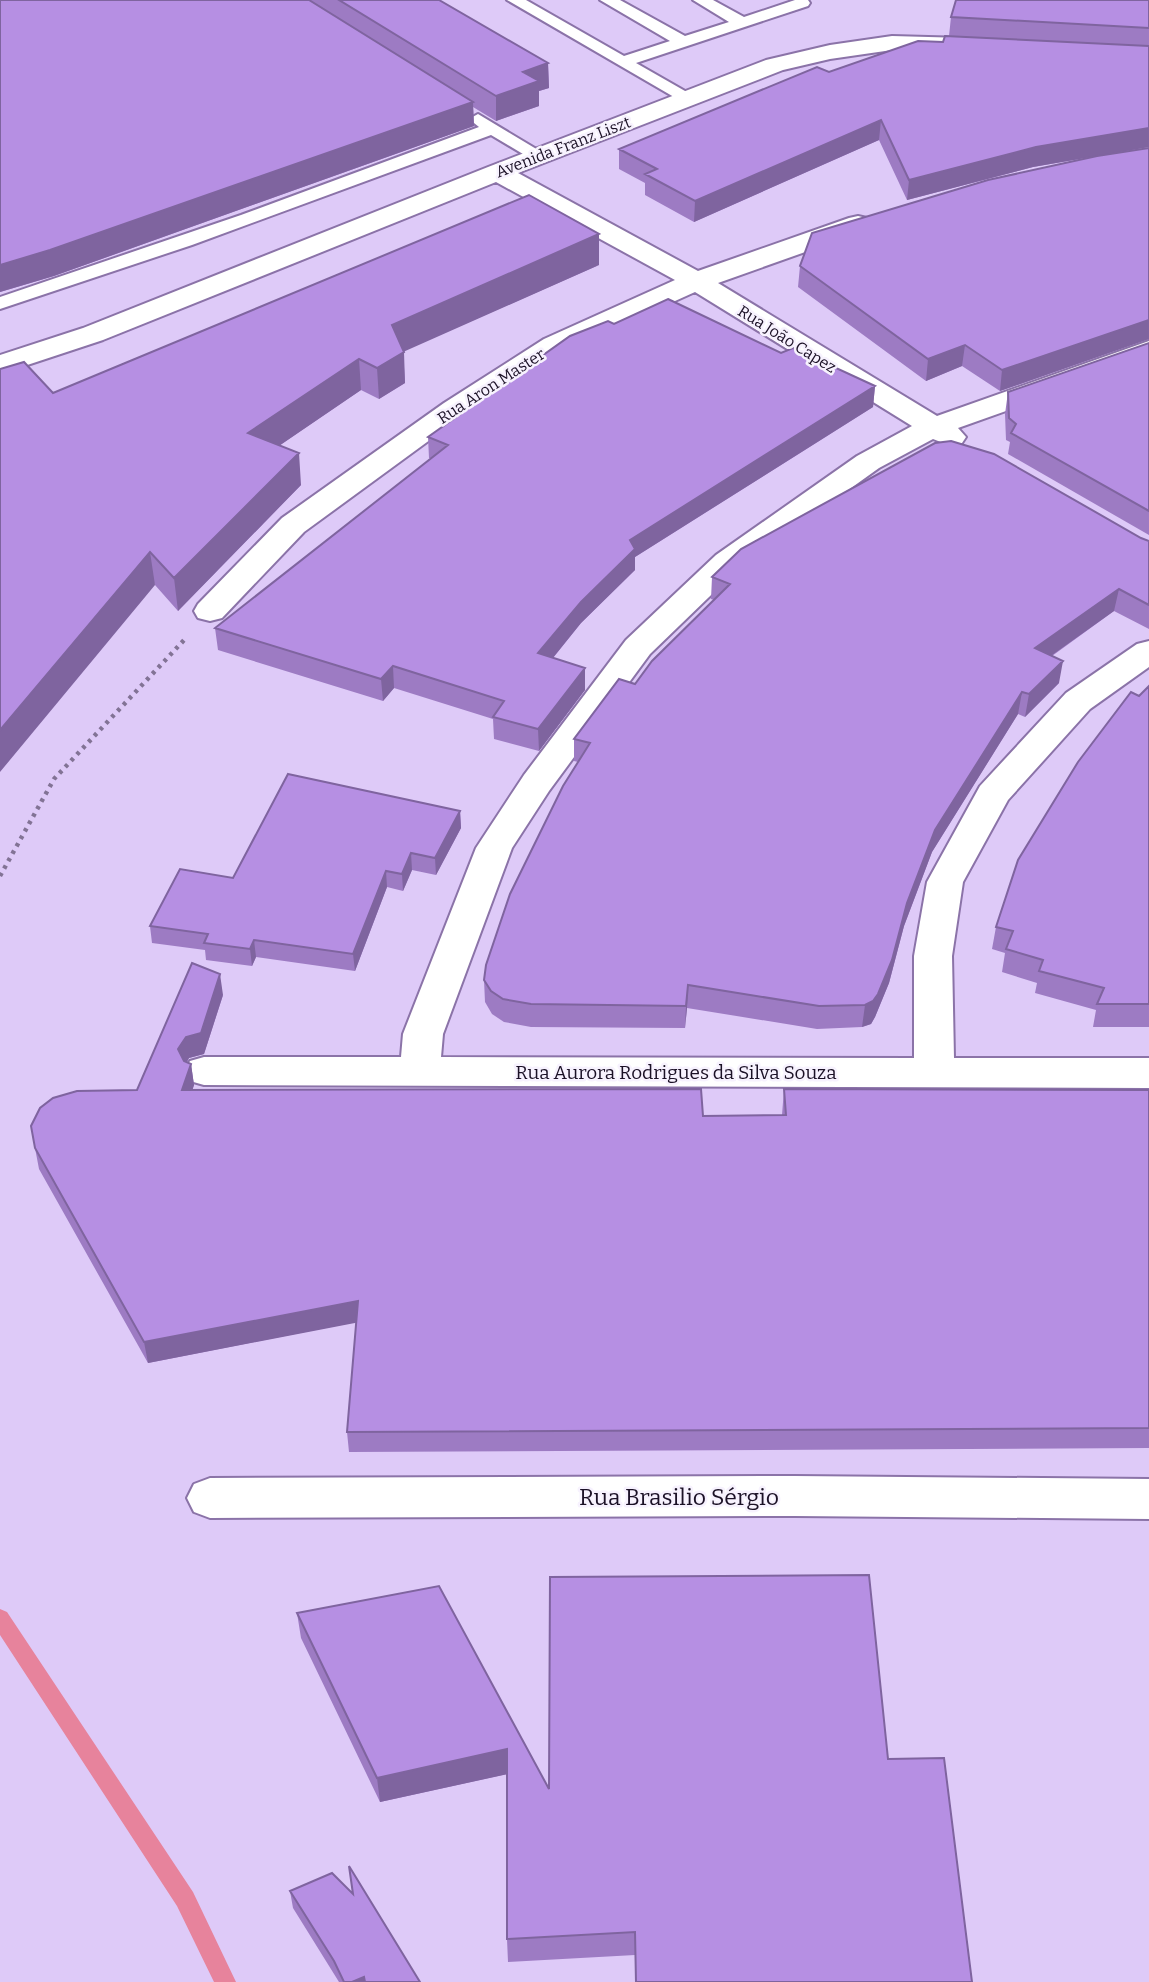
<svg xmlns="http://www.w3.org/2000/svg" width="1149" height="1982" viewBox="0 0 1149 1982" font-family="Bitter,serif">
  <rect width="100%" height="100%" fill="#decaf8"/>
  <g fill="none" stroke-linecap="round" stroke-linejoin="round">
    <!-- stream -->
    <path fill="#e7839c" fill-rule="evenodd" d="M0,1609l7,3 186,280 43,90h-22l-37,-76 -177,-271z"/>
    <!-- lane casing -->
    <g stroke="#8b73a8" stroke-width="4">
      <path id="lane" d="M507,0h19l98,56 46,-15 -70,-41h20l65,36 44,-14 -36,-22h20l31,17 51,-17h13l2,3 -2,3 -172,57 56,32 2,4 -2,4 -6,1z
        M478,114l70,42 -9,5 -6,-1 -42,-25 -299,110 -192,64v-12l241,-82 238,-88 -10,-8z"/>
    </g>
    <!-- street casing -->
    <g stroke="#8b73a8" stroke-width="4">
      <path id="street" d="M892,36l73,2 8,2 4,5 -4,5 -8,2 -73,-2 -62,9 -47,11 -265,103 180,98 151,-53 9,-2 9,2 4,6 -4,6 -149,53 219,133 212,-75v19l-191,68 8,9 -4,6 -11,3 -18,-7 -54,29 -141,101 -88,85 -101,137 -37,57 -69,186 -2,23 473,1v-102l13,-74 53,-96 86,-93 71,-49 12,-3v26l-59,42 -82,91 -45,82 -11,74 2,102h195v30l-945,-3 -14,-4 -6,-10 6,-10 14,-4h197l2,-23 73,-186 48,-73 102,-135 90,-85 141,-99 55,-30 -217,-134 -131,59 -100,64 -160,117 -82,86 -12,3 -12,-3 -4,-7 4,-7 84,-86 162,-115 100,-64 131,-59 -179,-98 -393,158 -103,34v-19l83,-27 405,-161 278,-107 64,-15z
        M795,1476l354,3v40l-354,-3 -585,2 -16,-6 -7,-14 7,-14 16,-6z"/>
    </g>
    <!-- path -->
    <path stroke="#827395" stroke-width="4.5" stroke-dasharray="3.5 5" stroke-linecap="butt" d="M0,876l54,-97 132,-141"/>
    <!-- lane -->
    <use href="#lane" fill="#fff" fill-rule="evenodd"/>
    <!-- street -->
    <use href="#street" fill="#fff" fill-rule="evenodd"/>
  </g>
  <!-- wall -->
  <path fill="#9d7bc3" d="M0,0h439l109,63 1,25 -10,3v15l-43,15 -23,-14 1,19 -420,150 -54,16z
    M1149,0v147l-50,9 50,-8v191l-149,52 -38,-25 -36,15 -128,-94 2,-21 297,-110 -64,11 -126,33 -28,-60 -185,82 -49,-27v-12l-26,-14v-20l210,-77 114,-30 6,-6 2,-19z
    M599,265l-196,86 2,32 -26,16 -18,-9 -81,55 21,40 -123,126 -23,-26 -102,-192z
    M614,324l167,29 94,33 -2,21 -238,150v13l-54,53 -28,35 32,32 -46,61 -45,-12 -1,-20 -99,-31 -11,13 -165,-51 -3,-22 216,-170h-2l-1,-21z
    M1149,343v192l-141,-81 2,-12 -4,-2 -1,-26 3,-22z
    M1141,538l8,3v88l-35,-18 -62,45 7,27 -34,34 -7,-3 -86,138 -28,74 -15,57 -14,34 -4,7 -9,3 -45,2 -130,-21 -2,20 -154,-1 -27,-5 -12,-8 -7,-12 -1,-22 94,-218 -4,-1v-22l61,-55 79,-84 -3,-1 1,-22z
    M1149,686v341h-56l3,-17 -61,-17 2,-10 -35,-11 3,-19 -13,-4 4,-22 143,-231z
    M460,811l1,17 -25,47 -24,-5 -9,21 -16,-4 -32,84 -99,-14 -4,9 -46,-6 -1,-10 -53,-7 -2,-17 83,-48z
    M223,995l-19,59 -15,4 -2,4 4,2 3,21 -2,5 511,26 79,-1 2,-26 365,1v358l-800,4 -2,-20 9,-110 -208,41 -109,-194 -4,-21 102,-58z
    M297,1613l252,176 339,-30 84,223h-337v-27l-127,7 -1,-23v-165l-127,28 -79,-164z
    M290,1891l130,91h-81l-46,-74z"/>
  <!-- shaded-wall -->
  <path fill="#7f649f" d="M548,63l1,25 -10,3v15l-43,15v-25l27,-24z
    M473,102l1,24 -420,150 -54,16v-27z
    M881,120l-2,20 -185,82 1,-21z
    M1149,128v19l-116,20 -126,33 2,-20 127,-33z
    M599,234v31l-205,91 -2,-31z
    M1149,320v19l-149,52 2,-21z
    M965,345l-3,21 -36,15 2,-22z
    M404,352l1,31 -26,16 -2,-31z
    M359,359l2,31 -110,75 -3,-32z
    M875,386l-2,21 -238,150v13l-54,53 -42,52 -1,-22 92,-113z
    M299,453l2,32 -123,126 -4,-33z
    M150,552l5,33 -155,187v-42z
    M1119,589l-5,22 -83,59 4,-22z
    M1063,661l-4,22 -34,34 4,-23z
    M393,666l1,22 -11,13 -2,-22z
    M585,668v22l-46,61 -1,-22z
    M1022,692l-4,22 -86,138 -28,74 -15,57 -14,34 -4,7 -9,3 3,-22 70,-175z
    M460,811l1,17 -25,47 -1,-17z
    M411,853l1,17 -9,21 -1,-17z
    M386,871l1,16 -32,84 -2,-17z
    M254,940l2,17 -4,9 -2,-17z
    M220,974l3,21 -19,59 -15,4 -7,12 -4,-21z
    M688,985l-1,23 -2,20 1,-22z
    M191,1064l3,21 -8,26 -4,-21z
    M358,1301l2,21 -212,41 -4,-21z
    M507,1749l1,25 -128,28 -3,-24z
    M364,1977l1,5h-13z"/>
  <!-- building -->
  <path fill="#b68fe3" stroke="#7f649f" stroke-width="2" d="M0,0h309l164,102 -423,148 -50,15z
    M339,0h100l109,63 -25,9 16,9 -43,15z
    M956,0h193v28l-198,-11z
    M945,36l204,10v82l-113,19 -127,33 -28,-60 -186,81 -50,-27 12,-5 -38,-20 198,-82 12,5 89,-31 25,1z
    M1149,148v172l-147,50 -37,-25 -37,14 -128,-93 12,-33 176,-53 109,-24z
    M529,195l70,39 -207,91 12,27 -27,16 -18,-9 -111,74 51,20 -125,125 -24,-26 -150,178v-361l24,-7 29,31z
    M668,299l113,54 12,-5 82,38 -245,154 5,9 -54,53 -43,51 47,15 -47,61 -45,-12 11,-16 -111,-35 -12,13 -166,-51 233,-183 -20,-8 142,-101 38,-15 6,3z
    M1149,343v168l-138,-78 5,-9 -7,-6 -1,-26z
    M951,441l43,13 147,84 8,3v64l-30,-16 -84,59 28,13 -34,33 -7,-2 -87,138 -28,73 -15,57 -14,34 -5,7 -8,4 -46,1 -131,-21 -2,21 -155,-2 -28,-5 -12,-8 -7,-11 2,-15 24,-71 53,-108 27,-43 -16,-4 45,-60 16,5 17,-23 78,-77 -18,-7 29,-28 194,-106z
    M1149,686v318h-52l7,-16 -65,-17 4,-11 -37,-11 7,-18 -17,-4 22,-67 60,-98 53,-70 8,4z
    M288,774l172,37 -25,47 -24,-5 -9,21 -16,-3 -33,83 -99,-14 -4,9 -46,-6 4,-9 -58,-8 30,-57 53,9z
    M192,963l28,11 -19,59 -15,4 -8,12 6,12 7,3 -9,26 519,-1 2,27 83,-1 -2,-26 365,1v338l-802,4 11,-131 -214,41 -109,-194 -4,-22 9,-18 13,-10 24,-7 60,-1z
    M869,1575l19,184 56,-1 28,224h-336l-1,-50 -128,7v-190l-130,29 -80,-165 142,-27 110,203 1,-212z
    M349,1866l71,116h-55l-1,-5 -12,5h-8l-10,-21 -44,-70 42,-18 21,21z"/>
  <g text-anchor="middle" dominant-baseline="central" stroke-width="5" stroke-linejoin="round" paint-order="stroke">
    <!-- far-street labels -->
    <g font-size="16" fill="#1b1126" stroke="#f7f2fe">
      <text transform="translate(563 147) rotate(-21)">Avenida Franz Liszt</text>
      <text transform="translate(787 339) rotate(32)">Rua João Capez</text>
      <text transform="translate(491 386) rotate(-33)">Rua Aron Master</text>
    </g>
    <!-- street labels -->
    <g font-size="19" fill="#1b1126" stroke="#f7f2fe">
      <text x="676" y="1072">Rua Aurora Rodrigues da Silva Souza</text>
    </g>
    <!-- near-street labels -->
    <g font-size="23" fill="#1b1126" stroke="#f7f2fe">
      <text x="679" y="1497">Rua Brasilio Sérgio</text>
    </g>
  </g>
</svg>
